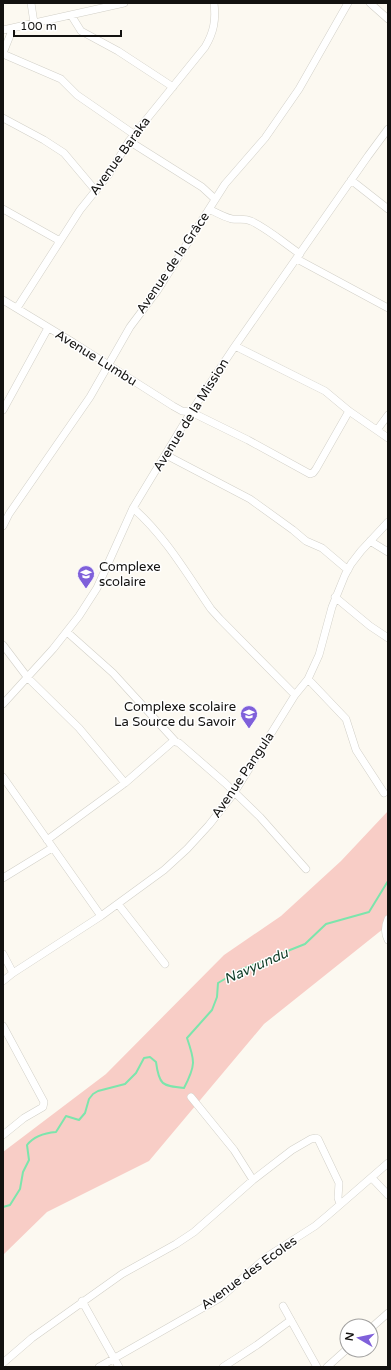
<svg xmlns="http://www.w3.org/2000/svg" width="391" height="1370" viewBox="0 0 391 1370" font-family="'Varela Round',sans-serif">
  <rect width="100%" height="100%" fill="#fcf9f1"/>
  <!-- green -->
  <path fill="#f8cdc6" d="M388,811v114l-124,99 -115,137 -102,51 -44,43v-103l103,-78 118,-119 57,-39 60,-55z"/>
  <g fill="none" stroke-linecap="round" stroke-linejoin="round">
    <!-- stream -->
    <path stroke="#7ce5ac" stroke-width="2" d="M3,1207l7,-2 10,-16 3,-17 6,-12 -2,-15c7,-9 18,-12 29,-13l10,-16 13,4 6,-7 4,-14 4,-5 5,-3 27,-7 11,-11 8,-15 6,-1 6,5c3,23 6,24 28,26 12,-23 11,-27 3,-50l25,-28 5,-13 1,-14 22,-13 65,-26 21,-20 43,-12 19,-31"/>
    <!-- minor casing -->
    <g stroke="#d2d0c8" stroke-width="8">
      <path id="minor" d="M31,3l3,20
        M370,3l18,16
        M71,15l10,16 37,20 55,36
        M3,30l121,-27
        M3,53l10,-25
        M3,54l58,25 16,16 58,40
        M3,118l41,22 20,13 32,38
        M129,141l73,46 13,12
        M351,180l37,29
        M3,209l57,32
        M209,209c8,4 15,8 23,10 7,1 12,-1 19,2 17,8 33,22 49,33
        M297,259l91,49
        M3,300l71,43 99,63 9,5 9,1 57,28 62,34 3,-1 3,-4 33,-58
        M17,308l63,-98 29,-36 20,-33 76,-94c9,-15 11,-27 9,-44
        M235,346l90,45 24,20 39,27
        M3,410l45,-82
        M377,430l11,-15
        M166,455l84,44 43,31 13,11 16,7 26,22
        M133,508c32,28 54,66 78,101l9,10 75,76
        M3,526l6,-12 81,-117 40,-70 27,-36 68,-107 40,-46 34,-49 49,-86
        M370,541l18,11
        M335,597l35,29 18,12
        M67,632l46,41 63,69
        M3,645l25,33 51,50 46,55
        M308,679l38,40 10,31 28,43
        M3,704l50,-55 26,-33 18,-28 36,-80 58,-96 44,-66 133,-190 20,-27
        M3,777l98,139
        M47,840l78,-57 46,-40 3,-2 5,2 46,40 35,34 46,52
        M3,878l49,-30
        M118,904l47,60
        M388,919c-3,7 -4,14 0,21
        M3,954l10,19
        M3,981l10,-8 88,-57 63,-46 23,-21 22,-24 25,-32 61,-98 13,-16 11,-24 13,-48 13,-32 6,-11 10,-13 27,-29
        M3,1026l41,76 -1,5 -19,11 -21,17
        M191,1097l43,53 19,30
        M372,1178l16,17
        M82,1301l37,66
        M283,1306l34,61
        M371,1328l17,-15
        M3,1363l29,-25 90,-64 54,-30 18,-12 59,-52 39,-30 19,-11 5,-1 2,1 21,44 -1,15 2,6
        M99,1367l121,-69 48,-42 47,-30 12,-10 61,-53
        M223,1367l34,-22 34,-25
        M327,1367l20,-18"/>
    </g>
    <!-- minor -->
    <use href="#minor" stroke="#fff" stroke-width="7"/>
  </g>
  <!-- icons -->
  <defs>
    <g id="school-pin" transform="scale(0.9)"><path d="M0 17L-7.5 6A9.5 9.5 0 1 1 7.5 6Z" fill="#7f60da" stroke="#fff"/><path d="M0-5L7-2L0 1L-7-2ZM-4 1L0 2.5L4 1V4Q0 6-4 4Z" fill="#fff"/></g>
  </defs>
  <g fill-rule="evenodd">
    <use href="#school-pin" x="86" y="574"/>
    <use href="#school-pin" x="249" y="714"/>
  </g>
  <g text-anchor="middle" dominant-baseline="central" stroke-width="3" stroke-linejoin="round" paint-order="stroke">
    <!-- street labels -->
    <g font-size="13" fill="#131210" stroke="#fff">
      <text transform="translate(120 156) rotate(-54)">Avenue Baraka</text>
      <text transform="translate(173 263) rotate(-56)">Avenue de la Grâce</text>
      <text transform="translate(96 358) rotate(32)">Avenue Lumbu</text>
      <text transform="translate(191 415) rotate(-58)">Avenue de la Mission</text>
      <text transform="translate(243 775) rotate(-56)">Avenue Pangula</text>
      <text transform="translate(249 1273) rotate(-36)">Avenue des Ecoles</text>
    </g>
    <!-- poi labels -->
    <g font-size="13" fill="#131210" stroke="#fff" text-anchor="start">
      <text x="99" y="567">Complexe<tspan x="99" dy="15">scolaire</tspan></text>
      <text x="236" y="707" text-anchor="end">Complexe scolaire<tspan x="236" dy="15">La Source du Savoir</tspan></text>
    </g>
    <!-- water labels -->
    <g font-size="14" font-style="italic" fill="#113e28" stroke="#fff">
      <text transform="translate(256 966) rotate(-24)">Navyundu</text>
    </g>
  </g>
  <!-- border -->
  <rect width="391" height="1370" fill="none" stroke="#131210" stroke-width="8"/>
  <!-- north arrow -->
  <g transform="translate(359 1338) rotate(279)"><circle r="19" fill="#ffffff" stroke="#a1a09f"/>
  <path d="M0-3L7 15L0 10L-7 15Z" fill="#7f60da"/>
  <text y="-6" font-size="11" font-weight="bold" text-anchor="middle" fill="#131210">N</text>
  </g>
  <!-- scale -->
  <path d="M14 30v6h107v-6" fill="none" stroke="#131210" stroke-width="2"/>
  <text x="20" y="30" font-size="12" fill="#131210" stroke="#ffffff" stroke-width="3" paint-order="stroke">100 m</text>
</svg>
